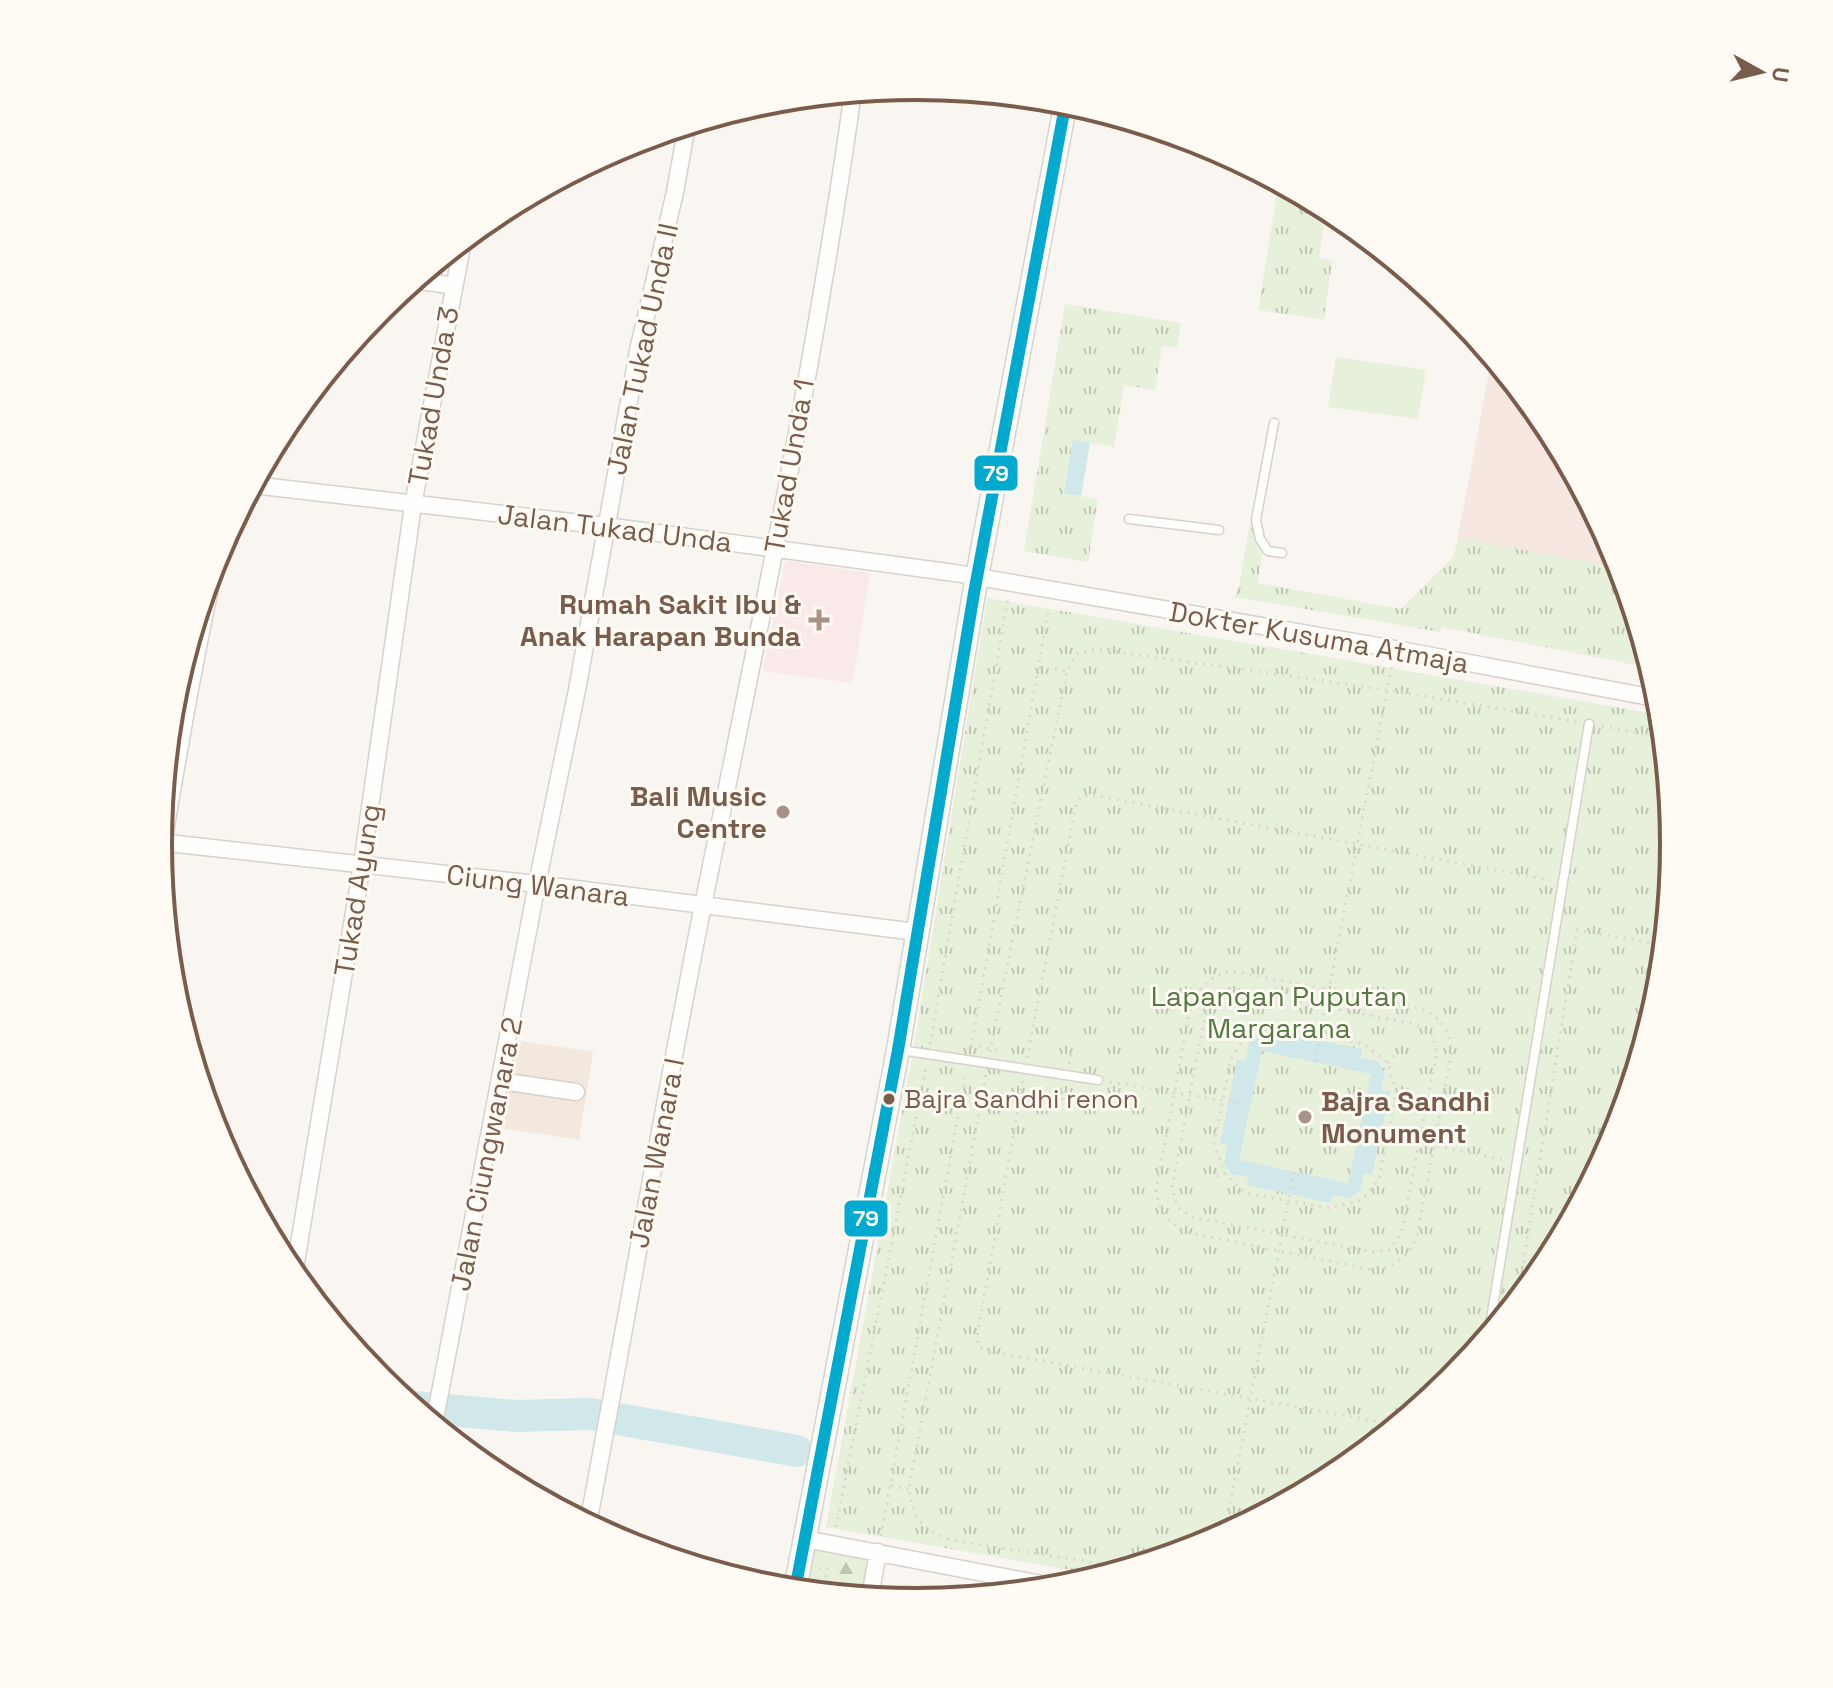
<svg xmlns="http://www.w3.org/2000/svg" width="1833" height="1688" viewBox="0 0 1833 1688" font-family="'Space Grotesk',sans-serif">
  <defs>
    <pattern id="grass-tufts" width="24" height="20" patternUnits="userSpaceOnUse" patternTransform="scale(2)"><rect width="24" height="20" fill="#e7f0db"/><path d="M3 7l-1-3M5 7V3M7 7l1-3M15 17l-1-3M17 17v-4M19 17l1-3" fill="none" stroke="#c0c6b4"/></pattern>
    <pattern id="forest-firs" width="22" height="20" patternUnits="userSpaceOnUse" patternTransform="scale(2)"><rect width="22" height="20" fill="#e7f0db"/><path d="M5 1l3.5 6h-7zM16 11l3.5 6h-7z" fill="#c0c6b4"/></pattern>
  </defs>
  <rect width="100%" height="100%" fill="#f9f5f0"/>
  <!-- residential -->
  <path fill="#f2e8de" d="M517,1040l76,12 -14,88 -78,-12z"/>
  <!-- commercial -->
  <path fill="#f6e8e1" d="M1492,356l55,67 70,131 34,114 -210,-41z"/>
  <!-- medical -->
  <path fill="#fae9e9" d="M785,561l85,12 -17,110 -90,-12z"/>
  <!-- grass -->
  <path fill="url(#grass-tufts)" d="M1277,194l34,5 15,9 -7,50 13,3 -8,59 -66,-10z
    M1065,304l116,19 -4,25 -15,-2 -7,44 -31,-5 -10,62 -41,-7 -9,53 34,6 -10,63 -64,-11z
    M1250,522l12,32 -4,29 143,26 53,-53 4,-18 163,30 26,86 -2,12 -203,-39 -2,5 -206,-35 5,-10z
    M987,598l675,117 12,129 -14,148 -43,142 -71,131 -94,115 -115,95 -131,69 -102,32 -278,-49 87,-476z
    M810,1541l67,12 -8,44 -68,-6z"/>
  <!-- forest -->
  <path fill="url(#forest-firs)" d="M838,1554l22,2 7,10c-4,12 -12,18 -16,30l-37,-4 7,-26z"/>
  <!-- pitch -->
  <path fill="#e7f0db" d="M1336,357l90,13 -8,49 -90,-12z"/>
  <!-- water -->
  <path fill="#d0e8ea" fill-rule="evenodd" d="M1073,440l17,3 -9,53 -17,-3z
    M1279,1032l83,17 -2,9 18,3 7,12 -4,17 9,2 -18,83 -8,-2 -4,18 -10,7 -18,-3 -2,8 -83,-18 1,-8 -17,-3 -7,-11 4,-18 -8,-2 17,-83 9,1 3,-18 10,-6 18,4zM1262,1051l109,23 -23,109 -109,-23z"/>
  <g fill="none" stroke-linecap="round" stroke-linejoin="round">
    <!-- river -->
    <path stroke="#d0e8ea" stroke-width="32" d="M413,1407l102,9 75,-2 207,37"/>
    <!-- lane casing -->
    <g stroke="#d7d1cb" stroke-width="11">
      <path id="lane" d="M1274,423l-18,97 4,19 8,12 14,2
        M1129,519l90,11
        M901,1050l197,30
        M1488,1337l101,-613"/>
    </g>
    <!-- street casing -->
    <g stroke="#d7d1cb" stroke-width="19">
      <path id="street" d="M415,280l39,6
        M253,485l353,41 349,47 440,76 265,50
        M159,842l378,42 379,48
        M160,861c18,-105 35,-209 59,-313
        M501,1081l75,11
        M294,1274l68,-410 51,-359 50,-264
        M434,1424l103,-540 40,-194 62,-344 36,-154 12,-67
        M588,1524c39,-206 74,-413 115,-619 55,-270 112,-540 150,-813
        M805,1539l257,49
        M870,1597l8,-45"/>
    </g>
    <!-- secondary casing -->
    <g stroke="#d9d2cb" stroke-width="25">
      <path id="secondary" d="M795,1590l103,-540 76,-457 92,-492"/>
    </g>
    <!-- path -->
    <path stroke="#dcd5d0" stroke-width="3" stroke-dasharray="2 6" stroke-linecap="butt" d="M1039,667l27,4
      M1602,726l62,12
      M1226,972l16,1 177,35c22,9 30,20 33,43l-36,188c-10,21 -23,30 -47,30l-183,-37c-19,-10 -27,-21 -30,-42l35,-186c9,-17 17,-25 35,-32z
      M1229,988l185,36 17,9 6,19 -36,182 -12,16 -17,2 -180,-35 -15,-10 -5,-20 34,-175 12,-20z
      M1280,1027l84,17 24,19 8,30 -17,86 -17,21 -33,8 -84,-15 -21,-21 -10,-29 17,-84 18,-27z
      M930,1044l78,-446
      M971,1045l32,6
      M971,1048l78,-441
      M990,1052l77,-381 11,-18 20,-4 289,41 191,32
      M1027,1058l49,-254 6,-8 10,-1 458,85
      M1315,1062l77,-397
      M1388,1063l7,-8
      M1069,1064l3,-16
      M986,1075l-77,414c5,31 12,39 42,51l177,28
      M1023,1081l-46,256 2,10 8,4 410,74
      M1110,1082l140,23
      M1063,1100l2,-12
      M1359,1129l146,31
      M1217,1177l7,-5
      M1517,1302l60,-372 88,15
      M891,1485l18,4
      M836,1527l90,-460
      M1224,1535l70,-363
      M881,1536l85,-464
      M823,1593l6,-31"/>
    <!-- lane -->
    <use href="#lane" stroke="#fefefd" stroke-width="8"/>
    <!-- street -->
    <use href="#street" stroke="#fefefd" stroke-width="16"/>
    <!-- secondary -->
    <use href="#secondary" stroke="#fefefd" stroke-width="22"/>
    <!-- bus-1 casing -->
    <g stroke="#fffaf3" stroke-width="18">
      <path id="bus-1" d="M795,1590l103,-540 76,-457 92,-492"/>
    </g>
    <!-- bus-1 -->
    <use href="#bus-1" stroke="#00a9ce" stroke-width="12"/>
  </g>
  <!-- markers -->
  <g fill="#a69286" stroke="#fffaf3" stroke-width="3">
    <path d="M815 608h8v8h8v8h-8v8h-8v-8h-8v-8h8z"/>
    <circle cx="783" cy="812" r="8"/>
    <circle cx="1305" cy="1117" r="8"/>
  </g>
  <circle fill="#7a5c4d" stroke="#fffaf3" stroke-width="3" cx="889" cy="1099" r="7"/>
  <g text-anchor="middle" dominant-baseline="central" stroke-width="6" stroke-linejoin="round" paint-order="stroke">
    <!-- bus labels -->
    <g font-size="26" fill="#7a5c4d" stroke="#fffaf3" text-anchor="start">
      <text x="904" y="1099">Bajra Sandhi renon</text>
    </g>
    <!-- street labels -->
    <g font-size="28" fill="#7a5c4d" stroke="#fffaf3">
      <text transform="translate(642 349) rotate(-78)">Jalan Tukad Unda II</text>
      <text transform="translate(433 396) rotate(-80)">Tukad Unda 3</text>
      <text transform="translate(789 466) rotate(-80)">Tukad Unda 1</text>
      <text transform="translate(615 528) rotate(7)">Jalan Tukad Unda</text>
      <text transform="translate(1319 637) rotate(10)">Dokter Kusuma Atmaja</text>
      <text transform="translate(538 885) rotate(7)">Ciung Wanara</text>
      <text transform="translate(357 890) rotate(-81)">Tukad Ayung</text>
      <text transform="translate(656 1153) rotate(-79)">Jalan Wanara I</text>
      <text transform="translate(486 1154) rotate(-79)">Jalan Ciungwanara 2</text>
    </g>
    <!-- poi labels -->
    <g font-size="28" font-weight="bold" fill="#7a5c4d" stroke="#fffaf3" text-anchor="end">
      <text x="801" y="604">Rumah Sakit Ibu &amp;<tspan x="801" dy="32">Anak Harapan Bunda</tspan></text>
      <text x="767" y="796">Bali Music<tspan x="767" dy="32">Centre</tspan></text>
      <text x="1321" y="1101" text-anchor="start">Bajra Sandhi<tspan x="1321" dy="32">Monument</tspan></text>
    </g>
    <!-- park labels -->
    <g font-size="28" fill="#537a41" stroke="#fffaf3">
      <text x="1279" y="996">Lapangan Puputan<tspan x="1279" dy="32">Margarana</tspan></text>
    </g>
  </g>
  <!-- crop -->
  <path d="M0 0H1833V1688H0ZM172 844a744 744 0 1 1 1488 0a744 744 0 1 1-1488 0Z" fill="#fffaf3" fill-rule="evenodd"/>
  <path fill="none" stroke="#7a5c4d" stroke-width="4" d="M172 844a744 744 0 1 1 1488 0a744 744 0 1 1-1488 0Z"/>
  <g stroke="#fffaf3" stroke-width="3">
    <rect x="973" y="454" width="46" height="38" rx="8" fill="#00a9ce"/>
    <rect x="843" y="1199" width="46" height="39" rx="8" fill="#00a9ce"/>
  </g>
  <g font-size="22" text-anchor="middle" font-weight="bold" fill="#fff">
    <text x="996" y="481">79</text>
    <text x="866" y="1226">79</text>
  </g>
  <!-- north arrow -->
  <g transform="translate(1761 72) rotate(98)" stroke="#fffaf3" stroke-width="6" paint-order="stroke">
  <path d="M0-6L14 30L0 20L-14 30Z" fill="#7a5c4d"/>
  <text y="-12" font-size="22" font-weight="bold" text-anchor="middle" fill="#7a5c4d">U</text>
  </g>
</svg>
